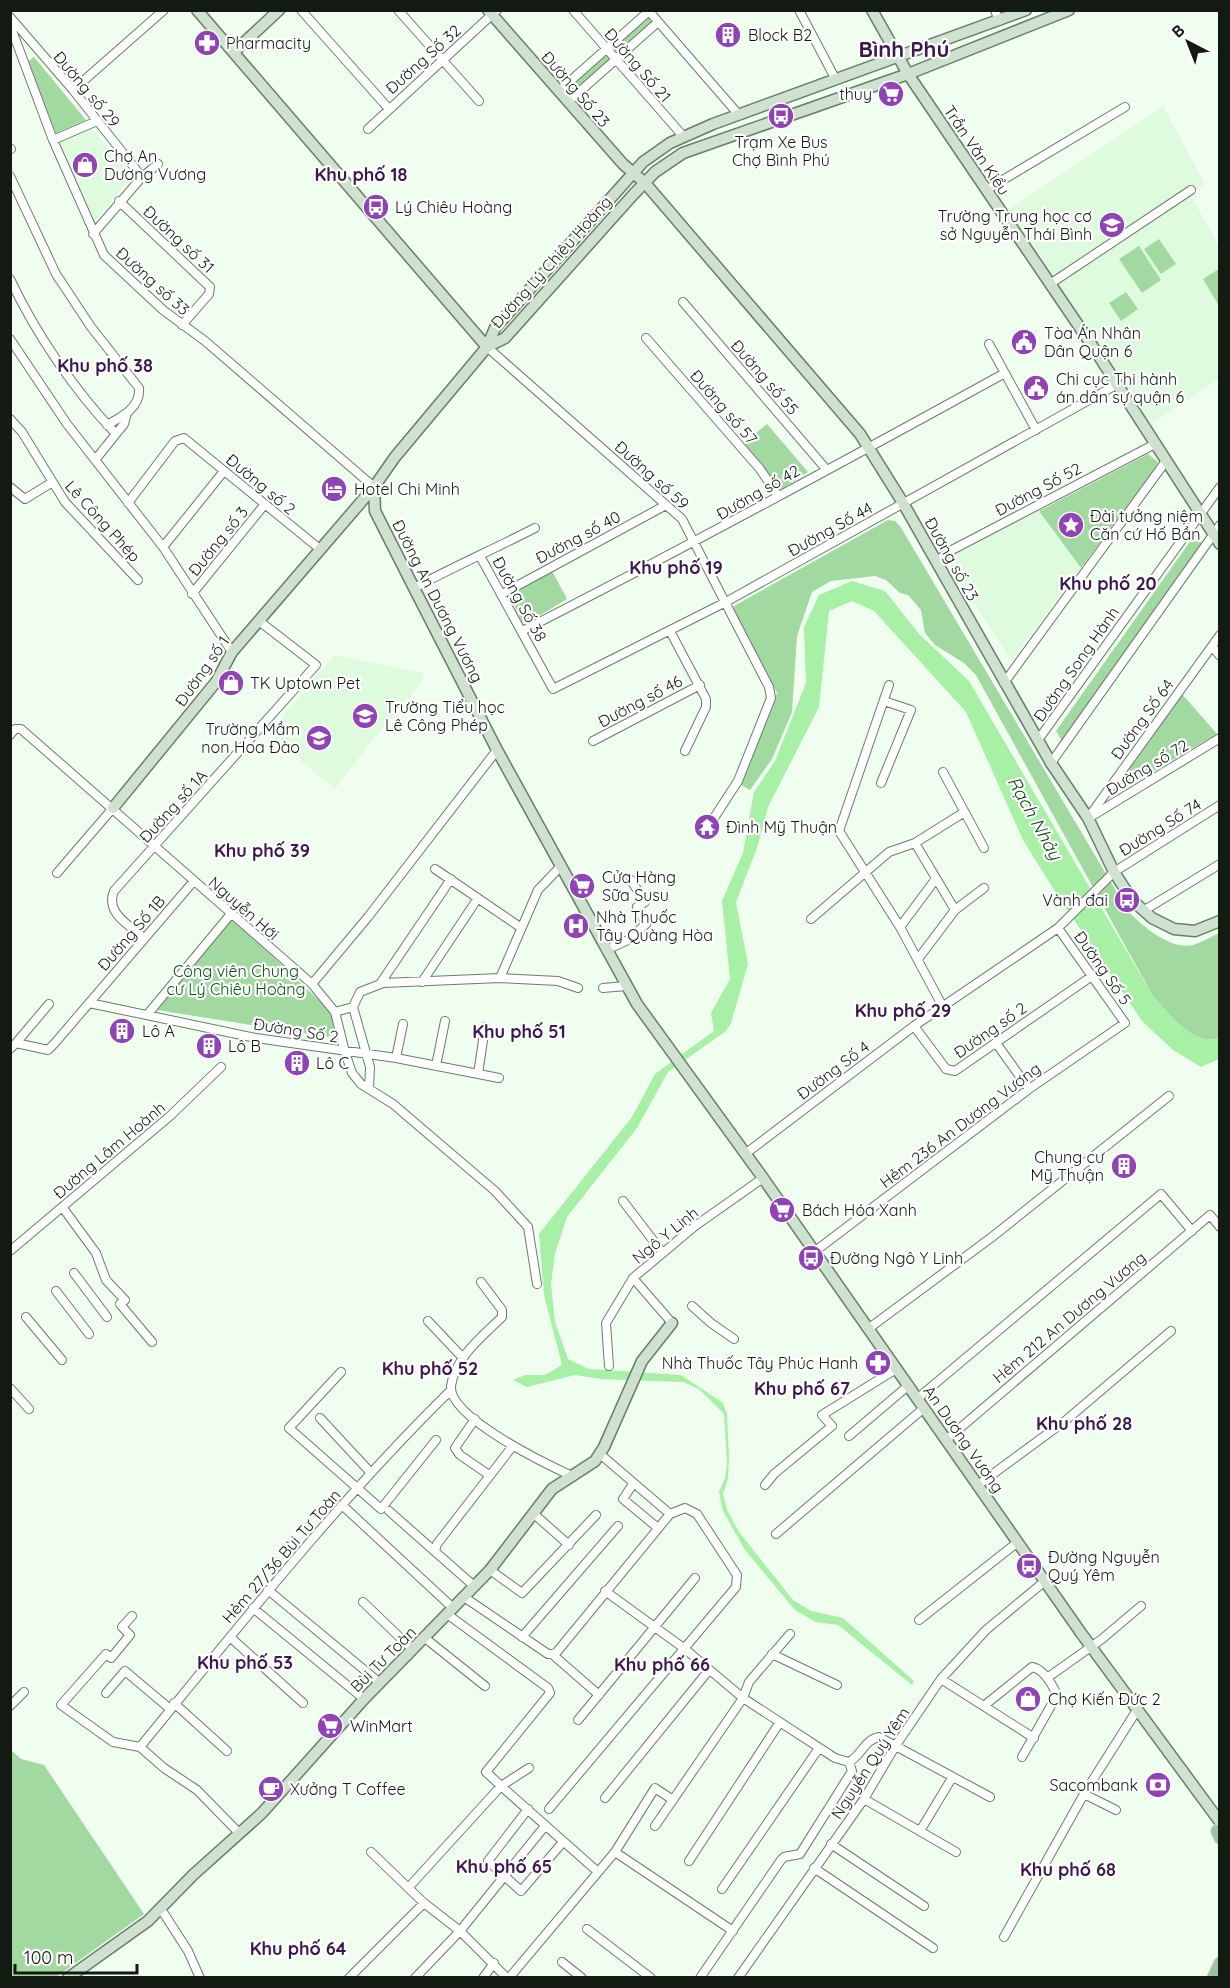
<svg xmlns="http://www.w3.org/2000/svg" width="1230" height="1988" viewBox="0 0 1230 1988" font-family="Quicksand,sans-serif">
  <rect width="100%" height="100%" fill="#effeef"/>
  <!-- built -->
  <path fill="#defcdd" d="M1163,106l42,78 -15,10 29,52v133l-69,46 -142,-215z
    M92,129l40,47 -41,50 -32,-83z
    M1039,511l42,57 -70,92 -67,-102z
    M335,655l89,18 -2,9 -52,61 -35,46 -67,-56z"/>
  <!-- green -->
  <path fill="#a1d9a0" d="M649,15l5,7 -38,33 -5,-6z
    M607,53l5,6 -42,38 -6,-7z
    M34,57l52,63 -30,13 -29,-71z
    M1159,239l17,25 -15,10 -17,-25z
    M1139,246l22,34 -19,13 -23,-34z
    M1219,269v37l-16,-27z
    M1126,292l12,17 -17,12 -12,-18z
    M767,424l41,48 -34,22 -37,-46z
    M1148,454l10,8 -2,5 -75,101 -42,-57z
    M888,520l7,1 5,5 228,385c14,15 42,39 65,34 9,-3 18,-8 26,-12v105c-26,9 -49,-24 -65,-40l-178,-323 -12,-12 -29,-18 -10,-12 -4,-23 -13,-15 -8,-2 -14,-13 -11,-4 -44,5 -19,11 -15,44 -5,76 -20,47 -22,31 -9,-5 36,-92 -44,-82 1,-5z
    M1196,533l6,10 -140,198 -6,-10z
    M552,571l15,28 -40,24 -5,-1 -12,-25 1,-4z
    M1182,694l35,40 -101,59 -4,-3z
    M231,921l6,1 94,90 5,17 -2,5 -7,3 -170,-27v-4z
    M11,1750l10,9 23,6 100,149 -88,63h-45z"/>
  <!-- water -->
  <path fill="#a7f0a6" d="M852,581l33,10 34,43 50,47 185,317c16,16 39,49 65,40v21l-18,8 -28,-17 -31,-29 -86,-128 -33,-53 -57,-128 -92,-101 -22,-10 -23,10 -10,96 -51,100 -11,41 -21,54 12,62 -17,59 -5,8 -58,41 -31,56 -70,89 -12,36 -4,31 4,38 13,37 21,10 92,6 42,28 4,11 2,43 -1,22 -5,15 4,16 12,22 54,68 18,11 32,7 71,63 -2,4 -74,-60 -22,-3 -21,-12 -50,-60 -22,-39 -4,-19 6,-13 2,-16 -3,-49 -25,-25 -16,-7 -82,-3 -26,-4 -48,12 -14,-7 12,-5h20l17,-10 -18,-70 -5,-61 93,-117 23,-43 59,-43 -3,-18 19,-34 -8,-78 21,-48 11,-61 21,-31 31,-78 -2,-56 15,-32z"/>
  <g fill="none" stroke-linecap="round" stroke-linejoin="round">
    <!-- street casing -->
    <g stroke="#697e68" stroke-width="10">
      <path id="street" d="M301,10l88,99
        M398,10l81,91
        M573,10l110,126
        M648,10l91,105
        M799,10l37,70
        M995,10l4,11
        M10,17l63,73 69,87 -49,57
        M10,25l43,115 51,115 59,55 42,31 169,146
        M73,90l91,-80
        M559,91l90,-80
        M568,102l90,-80
        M368,129l129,-119
        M53,140l44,-19
        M10,149h1
        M10,176l46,98 35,53 48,61c2,19 -17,29 -32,37
        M142,177l16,-13
        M986,190l139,-83
        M119,201l91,86 -1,7 -27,31
        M10,279c26,55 64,111 106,155
        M1050,284l141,-94
        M683,302l143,167
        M646,338l114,131 18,27
        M10,339l57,85 96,123 69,105
        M989,344l47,86
        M487,347l195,172 87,168 2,11 -33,83 -26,40
        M10,419l12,13 43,70 73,78
        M95,460l29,-36 3,-11
        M10,487l15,12 26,-16
        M128,503l47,-62 9,-3 137,112
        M163,547l61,-76
        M480,556l73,133 171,-86 392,-218
        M936,562l14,-11 205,-107
        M414,588c41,-22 80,-39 121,-60
        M192,594l73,-90
        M502,594l164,-89
        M522,631c163,-83 323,-170 483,-258
        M670,631l36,68v8l-21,44
        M1212,646l8,10
        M1004,683l162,-222
        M889,685l-50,146 61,96 43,80
        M10,735l5,-6h6l291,255 23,28 10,40 7,21 9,11 32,20 102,87 33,36 9,57
        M1038,740l182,-253
        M593,741l107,-56
        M1051,763l169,-238
        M943,772l41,76
        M881,783l30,-73 -27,-9
        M1092,816l128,-78
        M1088,818l132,-183
        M915,843l40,67
        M435,869l85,58
        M57,873l56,-65
        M1143,911l77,-47
        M811,919l78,-67 26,-9 48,-30
        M900,927l35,-47
        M144,938c-15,-13 -39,-25 -30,-47l202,-226 -57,-44
        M606,950l22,-10 18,-16 -9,-17 8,-5 -14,-22
        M918,959l37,-49 29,-22
        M500,978l38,-88 23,-24
        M422,982l56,-84
        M312,984l56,-67 129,-167
        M380,984l71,-105
        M603,988l23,-2
        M89,1003l167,35 140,20 103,20
        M353,1007l17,60 -1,22
        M335,1012l18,-5 7,-15 23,-9 117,-5 58,3 20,7
        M147,1015l83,-100
        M914,1026l32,43 9,2 137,-95
        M16,1043l33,-39
        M996,1043l33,46
        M10,1049l6,-6 32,7 6,-6 139,-162
        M396,1058l7,-34
        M436,1066l9,-45
        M478,1074l7,-47
        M745,1154l169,-128 144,-98 56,-56 106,-67
        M623,1201l39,51
        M63,1208l33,45 10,27 19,20
        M10,1251l160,-135 51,-49
        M814,1252l215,-163 96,-66 -67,-95
        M74,1273l33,44
        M633,1278l39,45
        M481,1282l21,28v7c-19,19 -47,40 -51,69 -3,31 95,78 121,90
        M56,1291l33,43
        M120,1304l32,38
        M692,1306l19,17 23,16
        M26,1317l36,43
        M428,1321l35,37
        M868,1329l124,-92 177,-141
        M609,1366l-3,-43 27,-45 62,-52 68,-48
        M341,1372l-52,56 92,81 55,-69
        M10,1388l19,21
        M918,1398l243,-204 31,37
        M320,1418l51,55
        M475,1419l-20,29 5,7 29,20
        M849,1436l60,-51
        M946,1440l264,-225 10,12
        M600,1454l70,60
        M633,1484l-10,15 35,29
        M765,1485l9,-11 58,-48 -10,-11 74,-46
        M978,1485l87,-64 106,-90
        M342,1505l111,103
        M389,1511l85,75
        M534,1514l35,31
        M776,1534l148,-126
        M435,1551l2,-7 75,-97
        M490,1570l32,23 74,-78
        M268,1590l112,93
        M605,1591l80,58 58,49 92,60 14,4c13,-7 15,-22 30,-25l111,60
        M464,1597l84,57h4l47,41
        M363,1602l50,48
        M253,1608l111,91
        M447,1614l101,74 2,5 -64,79 15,14 28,-18
        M132,1616l-10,11 8,8 -19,23 -5,-4 -45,51 52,37 27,5 24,21 33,22 42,43
        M919,1620l99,-78
        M230,1637l73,66
        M522,1637l96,-111
        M425,1638l60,48
        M772,1654l65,31
        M1047,1678l55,-39 39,-33
        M941,1679l93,59
        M106,1693l19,-22 44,37
        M174,1703l53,48
        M985,1705l47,-38c12,2 20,17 25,28l-35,62
        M10,1706l14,-14
        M578,1720l117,-142
        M140,1747c100,-122 198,-246 311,-357
        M1084,1794l32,16
        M605,1798l104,-128
        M864,1799l92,53
        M528,1809l-40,52 33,30 42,-49
        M549,1809l187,-222 1,-12 -40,-61 -12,-6 -15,6 -114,139 -4,1
        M655,1826l88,-128 6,-16 41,-48
        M920,1831l32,-53
        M831,1844l93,62
        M371,1852l53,51 36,28 47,47
        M615,1852l118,79
        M689,1861l91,-139
        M814,1868l119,80
        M409,1887l92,-101 97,86
        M722,1889l97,-141
        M161,1909l27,42 12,27
        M587,1929l64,49
        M1004,1937l80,-143 53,-84
        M562,1962l20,16
        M349,1978l75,-75
        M415,1978l45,-47 85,-105
        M483,1978l11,-15
        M509,1978l106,-126 40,-64 18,12
        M700,1978l81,-118 3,-3 16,-3 52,-83 -3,-9
        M738,1978l126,-179 32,-54 45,-66 45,-49 59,-49"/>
    </g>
    <!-- secondary casing -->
    <g stroke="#697e68" stroke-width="13">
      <path id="secondary" d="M197,10l290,337
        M488,10l135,154 22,19 215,251 43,69 148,260 37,55 26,54 18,28 20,18 22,11 21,2 25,-10
        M872,10l36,64 185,273 127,197
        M234,52l45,-42
        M487,347l18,-9 127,-142 23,-24 28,-19 225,-79 161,-64
        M374,487l1,24 39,77 83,162 140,254 126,174 318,455 139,189
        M113,808l103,-126 16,-30 142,-165 21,-30 92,-110 8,-19 148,-166 27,-19 43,-19 313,-114
        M68,1978l80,-57 45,-46 69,-62 102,-114 126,-129 62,-81 43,-28 9,-14 38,-86 30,-38"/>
    </g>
    <!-- primary casing -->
    <g stroke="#dedfde" stroke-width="14">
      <path id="primary" d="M1217,1831l3,7
        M1213,1978l7,-15"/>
    </g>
    <!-- street -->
    <use href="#street" stroke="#fff" stroke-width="8"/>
    <!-- secondary -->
    <use href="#secondary" stroke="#cfe1cf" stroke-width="10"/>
    <!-- primary -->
    <use href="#primary" stroke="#9fc39e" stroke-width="12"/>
  </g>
  <!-- icons -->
  <defs>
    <g id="building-disc" transform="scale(1.35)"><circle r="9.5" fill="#9043b4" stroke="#fff"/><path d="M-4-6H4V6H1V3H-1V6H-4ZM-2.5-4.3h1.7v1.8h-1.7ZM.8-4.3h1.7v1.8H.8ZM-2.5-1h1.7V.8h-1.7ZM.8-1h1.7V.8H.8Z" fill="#fff"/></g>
    <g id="pharmacy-disc" transform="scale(1.35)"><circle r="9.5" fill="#9043b4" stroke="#fff"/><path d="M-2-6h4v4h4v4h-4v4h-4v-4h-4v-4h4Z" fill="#fff"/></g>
    <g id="supermarket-disc" transform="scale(1.35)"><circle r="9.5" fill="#9043b4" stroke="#fff"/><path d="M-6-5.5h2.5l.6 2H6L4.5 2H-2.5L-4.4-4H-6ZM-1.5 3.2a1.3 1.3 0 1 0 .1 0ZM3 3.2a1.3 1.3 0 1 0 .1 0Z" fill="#fff"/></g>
    <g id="bus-disc" transform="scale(1.35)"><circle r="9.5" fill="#9043b4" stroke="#fff"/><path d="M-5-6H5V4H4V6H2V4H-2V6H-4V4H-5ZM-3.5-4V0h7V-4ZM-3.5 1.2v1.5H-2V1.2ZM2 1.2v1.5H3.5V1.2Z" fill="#fff"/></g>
    <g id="shop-disc" transform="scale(1.35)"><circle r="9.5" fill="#9043b4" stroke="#fff"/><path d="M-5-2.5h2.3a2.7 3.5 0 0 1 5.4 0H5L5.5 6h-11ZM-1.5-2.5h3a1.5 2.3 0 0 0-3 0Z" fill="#fff"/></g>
    <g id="school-disc" transform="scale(1.35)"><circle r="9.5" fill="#9043b4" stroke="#fff"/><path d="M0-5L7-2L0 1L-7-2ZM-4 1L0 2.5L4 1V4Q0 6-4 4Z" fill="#fff"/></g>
    <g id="civic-disc" transform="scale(1.35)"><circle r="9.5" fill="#9043b4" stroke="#fff"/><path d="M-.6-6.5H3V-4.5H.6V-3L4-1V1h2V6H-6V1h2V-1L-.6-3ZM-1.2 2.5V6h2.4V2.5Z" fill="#fff"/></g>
    <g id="hotel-disc" transform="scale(1.35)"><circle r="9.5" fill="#9043b4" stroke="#fff"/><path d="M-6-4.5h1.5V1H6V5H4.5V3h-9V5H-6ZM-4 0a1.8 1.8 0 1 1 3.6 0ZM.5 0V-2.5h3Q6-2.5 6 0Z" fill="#fff"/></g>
    <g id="sight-disc" transform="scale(1.35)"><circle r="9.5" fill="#9043b4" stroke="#fff"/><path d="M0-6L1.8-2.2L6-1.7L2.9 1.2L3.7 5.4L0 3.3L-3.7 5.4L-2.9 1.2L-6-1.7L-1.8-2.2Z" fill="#fff"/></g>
    <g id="temple-disc" transform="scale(1.35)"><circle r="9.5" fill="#9043b4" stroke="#fff"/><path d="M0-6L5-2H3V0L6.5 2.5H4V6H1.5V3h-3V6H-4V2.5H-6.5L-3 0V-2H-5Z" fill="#fff"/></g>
    <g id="hospital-disc" transform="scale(1.35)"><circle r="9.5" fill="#9043b4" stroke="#fff"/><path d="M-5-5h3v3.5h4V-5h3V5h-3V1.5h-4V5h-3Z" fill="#fff"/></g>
    <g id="bank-disc" transform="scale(1.35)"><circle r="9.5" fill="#9043b4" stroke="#fff"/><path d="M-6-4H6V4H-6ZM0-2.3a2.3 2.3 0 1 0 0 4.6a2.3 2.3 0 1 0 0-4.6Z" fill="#fff"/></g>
    <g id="cafe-disc" transform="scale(1.35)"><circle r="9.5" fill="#9043b4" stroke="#fff"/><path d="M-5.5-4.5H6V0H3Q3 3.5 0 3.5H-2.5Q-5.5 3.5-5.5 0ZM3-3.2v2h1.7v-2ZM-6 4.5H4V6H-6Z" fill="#fff"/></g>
  </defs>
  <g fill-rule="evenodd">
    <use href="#building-disc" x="728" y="35"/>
    <use href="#pharmacy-disc" x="207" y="43"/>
    <use href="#supermarket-disc" x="891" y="94"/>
    <use href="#bus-disc" x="781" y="116"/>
    <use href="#shop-disc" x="85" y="165"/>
    <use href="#bus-disc" x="376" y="207"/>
    <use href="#school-disc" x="1112" y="225"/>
    <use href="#civic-disc" x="1024" y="342"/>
    <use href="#civic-disc" x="1036" y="388"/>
    <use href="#hotel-disc" x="334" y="489"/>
    <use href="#sight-disc" x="1071" y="525"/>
    <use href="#shop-disc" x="231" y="683"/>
    <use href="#school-disc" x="365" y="716"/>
    <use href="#school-disc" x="319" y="738"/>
    <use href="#temple-disc" x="707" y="827"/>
    <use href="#supermarket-disc" x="582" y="886"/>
    <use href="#bus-disc" x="1127" y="900"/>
    <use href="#hospital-disc" x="576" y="926"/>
    <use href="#building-disc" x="122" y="1031"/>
    <use href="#building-disc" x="209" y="1046"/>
    <use href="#building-disc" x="297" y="1063"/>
    <use href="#building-disc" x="1124" y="1166"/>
    <use href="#supermarket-disc" x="782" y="1210"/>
    <use href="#bus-disc" x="811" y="1258"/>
    <use href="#pharmacy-disc" x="878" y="1363"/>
    <use href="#bus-disc" x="1029" y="1566"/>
    <use href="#shop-disc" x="1028" y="1699"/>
    <use href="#supermarket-disc" x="330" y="1726"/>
    <use href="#bank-disc" x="1158" y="1785"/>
    <use href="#cafe-disc" x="271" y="1789"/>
  </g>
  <g text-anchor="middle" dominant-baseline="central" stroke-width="4.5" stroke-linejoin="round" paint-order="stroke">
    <!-- poi labels -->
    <g font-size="16" fill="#121a12" stroke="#fff" text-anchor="start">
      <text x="748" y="35">Block B2</text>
      <text x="226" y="43">Pharmacity</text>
      <text x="872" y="94" text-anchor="end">thuy</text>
      <text x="781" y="142" text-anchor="middle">Trạm Xe Bus<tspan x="781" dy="18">Chợ Bình Phú</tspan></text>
      <text x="104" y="156">Chợ An<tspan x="104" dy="18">Dương Vương</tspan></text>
      <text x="395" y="207">Lý Chiêu Hoàng</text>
      <text x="1092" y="216" text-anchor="end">Trường Trung học cơ<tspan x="1092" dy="18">sở Nguyễn Thái Bình</tspan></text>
      <text x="1044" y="333">Tòa Án Nhân<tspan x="1044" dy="18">Dân Quận 6</tspan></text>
      <text x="1056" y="379">Chi cục Thi hành<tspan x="1056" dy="18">án dân sự quận 6</tspan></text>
      <text x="354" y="489">Hotel Chi Minh</text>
      <text x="1090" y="516">Đài tưởng niệm<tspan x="1090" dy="18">Căn cứ Hố Bần</tspan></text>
      <text x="250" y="683">TK Uptown Pet</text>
      <text x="385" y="707">Trường Tiểu học<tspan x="385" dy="18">Lê Công Phép</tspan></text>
      <text x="300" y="729" text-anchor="end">Trường Mầm<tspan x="300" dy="18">non Hoa Đào</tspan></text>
      <text x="726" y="827">Đình Mỹ Thuận</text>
      <text x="602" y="877">Cửa Hàng<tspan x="602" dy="18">Sữa Susu</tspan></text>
      <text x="1108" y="900" text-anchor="end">Vành đai</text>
      <text x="596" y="917">Nhà Thuốc<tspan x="596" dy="18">Tây Quàng Hòa</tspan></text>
      <text x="142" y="1031">Lô A</text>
      <text x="228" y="1046">Lô B</text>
      <text x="316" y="1063">Lô C</text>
      <text x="1104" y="1157" text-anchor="end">Chung cư<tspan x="1104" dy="18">Mỹ Thuận</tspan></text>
      <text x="802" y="1210">Bách Hóa Xanh</text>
      <text x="830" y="1258">Đường Ngô Y Linh</text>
      <text x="858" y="1363" text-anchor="end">Nhà Thuốc Tây Phúc Hanh</text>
      <text x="1048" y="1557">Đường Nguyễn<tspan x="1048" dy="18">Quý Yêm</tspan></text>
      <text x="1048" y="1699">Chợ Kiến Đức 2</text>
      <text x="350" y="1726">WinMart</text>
      <text x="1138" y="1785" text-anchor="end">Sacombank</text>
      <text x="290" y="1789">Xưởng T Coffee</text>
    </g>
    <!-- street labels -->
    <g font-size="16" fill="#121a12" stroke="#fff">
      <text transform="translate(423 59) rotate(-42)">Đường Số 32</text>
      <text transform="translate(638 65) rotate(49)">Đường Số 21</text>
      <text transform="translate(87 89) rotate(50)">Đường số 29</text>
      <text transform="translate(576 89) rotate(49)">Đường Số 23</text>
      <text transform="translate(977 150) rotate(56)">Trần Văn Kiểu</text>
      <text transform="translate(179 239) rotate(43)">Đường số 31</text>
      <text transform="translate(551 262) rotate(-48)">Đường Lý Chiêu Hoàng</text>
      <text transform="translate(153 281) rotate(42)">Đường số 33</text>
      <text transform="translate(765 377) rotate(49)">Đường số 55</text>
      <text transform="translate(724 407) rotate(49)">Đường số 57</text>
      <text transform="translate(652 475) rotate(42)">Đường số 59</text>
      <text transform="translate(261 484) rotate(40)">Đường số 2</text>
      <text transform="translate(1038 489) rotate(-28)">Đường Số 52</text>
      <text transform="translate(758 492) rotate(-30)">Đường số 42</text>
      <text transform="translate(103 521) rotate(48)">Lê Công Phép</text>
      <text transform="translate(830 529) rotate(-29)">Đường Số 44</text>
      <text transform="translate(578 537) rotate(-28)">Đường số 40</text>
      <text transform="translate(218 541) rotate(-51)">Đường số 3</text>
      <text transform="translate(952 559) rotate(61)">Đường số 23</text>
      <text transform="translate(520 599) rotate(61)">Đường Số 38</text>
      <text transform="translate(438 601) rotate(63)">Đường An Dương Vương</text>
      <text transform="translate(1076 664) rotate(-55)">Đường Song Hành</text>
      <text transform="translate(202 671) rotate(-55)">Đường số 1</text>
      <text transform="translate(640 701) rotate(-28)">Đường số 46</text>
      <text transform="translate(1142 719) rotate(-54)">Đường Số 64</text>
      <text transform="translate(1147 767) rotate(-31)">Đường số 72</text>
      <text transform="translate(173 806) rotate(-48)">Đường số 1A</text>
      <text transform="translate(1160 827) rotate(-32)">Đường Số 74</text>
      <text transform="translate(244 908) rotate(41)">Nguyễn Hới</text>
      <text transform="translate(131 933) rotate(-49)">Đường Số 1B</text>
      <text transform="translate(1103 968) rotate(55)">Đường Số 5</text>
      <text transform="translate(296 1030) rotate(9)">Đường Số 2</text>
      <text transform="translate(990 1030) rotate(-35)">Đường số 2</text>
      <text transform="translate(833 1070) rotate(-37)">Đường Số 4</text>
      <text transform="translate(960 1125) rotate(-37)">Hẻm 236 An Dương Vương</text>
      <text transform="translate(109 1150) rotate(-40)">Đường Lâm Hoành</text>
      <text transform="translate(665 1235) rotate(-39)">Ngô Y Linh</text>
      <text transform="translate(1069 1317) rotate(-40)">Hẻm 212 An Dương Vương</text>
      <text transform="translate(964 1439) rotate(55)">An Dương Vương</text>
      <text transform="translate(281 1556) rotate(-49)">Hẻm 27/36 Bùi Tư Toàn</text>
      <text transform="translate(383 1659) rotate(-45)">Bùi Tư Toàn</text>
      <text transform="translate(870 1763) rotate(-57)">Nguyễn Quý Yêm</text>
    </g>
    <!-- park labels -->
    <g font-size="16" fill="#085711" stroke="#fff">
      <text x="236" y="971">Công viên Chung<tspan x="236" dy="18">cư Lý Chiêu Hoàng</tspan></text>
    </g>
    <!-- neighbourhood labels -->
    <g font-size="18" font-weight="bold" fill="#3d184e" stroke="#fff">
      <text x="361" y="174">Khu phố 18</text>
      <text x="105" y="365">Khu phố 38</text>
      <text x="676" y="567">Khu phố 19</text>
      <text x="1108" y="583">Khu phố 20</text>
      <text x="262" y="850">Khu phố 39</text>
      <text x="903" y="1010">Khu phố 29</text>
      <text x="519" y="1031">Khu phố 51</text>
      <text x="430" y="1368">Khu phố 52</text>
      <text x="802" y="1388">Khu phố 67</text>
      <text x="1084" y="1423">Khu phố 28</text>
      <text x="245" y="1662">Khu phố 53</text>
      <text x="662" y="1664">Khu phố 66</text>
      <text x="504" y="1866">Khu phố 65</text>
      <text x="1068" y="1869">Khu phố 68</text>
      <text x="298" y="1948">Khu phố 64</text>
    </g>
    <!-- water labels -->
    <g font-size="18" font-style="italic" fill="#154617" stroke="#fff">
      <text transform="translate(1035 818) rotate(61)">Rạch Nhảy</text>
    </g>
    <!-- district labels -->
    <g font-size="22" font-weight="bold" fill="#3d184e" stroke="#fff">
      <text x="904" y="49">Bình Phú</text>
    </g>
  </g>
  <!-- border -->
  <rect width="1230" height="1988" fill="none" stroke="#121a12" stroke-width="24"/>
  <!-- north arrow -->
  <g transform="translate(1188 42) rotate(318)" stroke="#ffffff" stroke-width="4.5" paint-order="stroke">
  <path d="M0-4.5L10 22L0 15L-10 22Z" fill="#121a12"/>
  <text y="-9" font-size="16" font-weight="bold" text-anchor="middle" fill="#121a12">B</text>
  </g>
  <!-- scale -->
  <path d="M15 1964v9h122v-9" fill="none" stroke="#121a12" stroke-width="3"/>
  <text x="24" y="1964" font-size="18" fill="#121a12" stroke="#ffffff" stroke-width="4.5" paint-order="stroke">100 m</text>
</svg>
